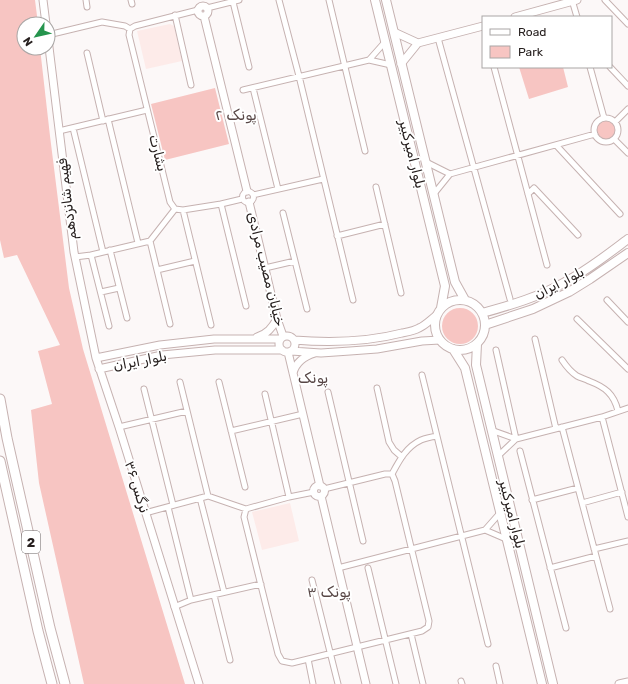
<svg xmlns="http://www.w3.org/2000/svg" width="628" height="684" viewBox="0 0 628 684" font-family="Rubik,Cairo,sans-serif">
  <rect width="100%" height="100%" fill="#fcf8f8"/>
  <!-- built -->
  <path fill="#fdebe9" d="M170,24l4,2 8,35 -36,8 -9,-38z
    M290,503l9,38 -37,9 -10,-38z"/>
  <!-- green -->
  <path fill="#f7c5c2" d="M0,0h35l3,24h-14v24h16l10,88 19,152 14,61 102,335h-101l-45,-201 -8,-73 21,-6 -14,-53 22,-6 -43,-90 -13,3 -4,-18z
    M519,67h44l5,20 -39,12z
    M215,88l14,56 -64,16 -14,-56z
    M594 130a12 12 0 1 1 24 0a12 12 0 1 1-24 0Z
    M442 326a18 18 0 1 1 36 0a18 18 0 1 1-36 0Z"/>
  <g fill="none" stroke-linecap="round" stroke-linejoin="round">
    <!-- street casing -->
    <g stroke="#c6b2b1" stroke-width="7">
      <path id="street" d="M86,0l1,7
        M131,0l1,4
        M279,0l20,76 54,224
        M329,0l36,151
        M572,0l5,17
        M605,0l23,24
        M233,2l16,65
        M207,8l32,-8
        M175,15l16,70
        M130,29l-1,6 41,167 5,7 8,1 38,-6 21,-5
        M48,35l54,-13 23,4 5,3 5,-3 63,-16
        M438,38l72,261
        M87,53l16,68
        M369,60l16,-18
        M494,67l53,198
        M590,67l14,51
        M610,67l18,19
        M253,88l25,101
        M243,90l126,-30 22,5
        M594 130a12 12 0 1 1 24 0a12 12 0 1 1-24 0Z
        M108,119l30,124
        M615,122l13,-13
        M73,128l30,124
        M59,131l88,-21
        M614,139l14,14
        M556,145l64,69
        M426,162l24,12
        M450,174l145,-40
        M376,187l25,106
        M242.5 197a5.5 5.5 0 1 1 11 0a5.5 5.5 0 1 1-11 0Z
        M528,194l6,-6 44,47
        M253,195l70,-16
        M433,195l17,-21
        M221,204l25,102
        M183,210l28,115
        M283,213l24,96
        M337,236l48,-12
        M150,241l20,83
        M110,250l17,68
        M91,255l18,71
        M75,257l16,-2 59,-14 25,-32
        M265,268l30,-7
        M157,270l38,-9
        M101,292l18,-4
        M607,300l21,22
        M577,319l51,50
        M535,339l21,90
        M496,350l20,89
        M562,360c4,6 9,12 15,16 4,2 8,3 12,5 16,6 25,13 29,30
        M422,375l66,269
        M180,382l28,114
        M219,382l26,105
        M377,388l12,54 5,8 8,7
        M144,389l29,116
        M328,392l35,149
        M265,394l24,103
        M602,417l26,100
        M119,427l68,-16
        M562,427l48,182
        M491,430l25,9
        M231,431l72,-17
        M520,451l46,177
        M498,456l18,-17 86,-22 26,-9
        M392,474c7,-13 14,-27 29,-34 5,-2 10,-3 16,-4
        M324,489l61,-15h7
        M200,498l24,94
        M532,500l46,-12
        M582,503l40,-11
        M168,507l23,93
        M246,509l-2,8 34,137 4,7 10,2 130,-32 6,-4 1,-6 -34,-140 -3,-7
        M145,513l63,-17 38,13 43,-12 25,-5
        M485,530l21,9
        M594,549l34,-8
        M338,568l147,-38 15,-17
        M368,568l28,116
        M550,568l46,-12
        M312,580l26,104
        M214,595l16,65
        M174,607l17,-7 70,-16
        M411,634l12,50
        M308,659l5,25
        M496,666l4,18
        M461,681l1,3"/>
    </g>
    <!-- secondary casing -->
    <g stroke="#c6b2b1" stroke-width="9">
      <path id="secondary" d="M43,0l3,24
        M198 11a5 5 0 1 1 10 0a5 5 0 1 1-10 0Z
        M204,16l43,175
        M515,17l62,-17
        M394,32l24,11
        M48,39l26,213 22,106
        M418,43l65,-17
        M401,64l17,-21
        M249,202l28,117 6,17
        M279 344a8 8 0 1 1 16 0a8 8 0 1 1-16 0Z
        M257,337c10,-3 15,-9 20,-18
        M294,340c36,3 73,2 108,-7 5,-1 12,-2 17,-5 7,-3 12,-9 18,-13
        M291,351l30,2 29,-2 27,-2 45,-8 18,-1
        M288,352l32,134
        M99,369l63,-14 53,-5h67
        M293,373c3,-11 12,-17 22,-20
        M313.5 491a5.5 5.5 0 1 1 11 0a5.5 5.5 0 1 1-11 0Z
        M321,496l45,188
        M199,684l-80,-257 -23,-69 64,-13 54,-6h66
        M619,684l9,-2"/>
    </g>
    <!-- primary casing -->
    <g stroke="#c6b2b1" stroke-width="10">
      <path id="primary" d="M375,0l70,286 -4,22
        M386,0l69,282 10,18
        M435 325a25 25 0 1 1 50 0a25 25 0 1 1-50 0Z
        M482,313c29,-8 57,-16 83,-31 23,-12 43,-28 63,-43
        M485,325l48,-16 36,-17 21,-13 38,-26
        M477,344l-1,21 77,319
        M453,349l12,19 77,316"/>
    </g>
    <!-- highway casing -->
    <g stroke="#c6b2b1" stroke-width="11">
      <path id="highway" d="M0,399l7,39 43,190 15,56
        M0,461l38,170 14,53"/>
    </g>
    <!-- street -->
    <use href="#street" stroke="#fff" stroke-width="5"/>
    <!-- secondary -->
    <use href="#secondary" stroke="#fff" stroke-width="7"/>
    <!-- primary -->
    <use href="#primary" stroke="#fff" stroke-width="8"/>
    <!-- highway -->
    <use href="#highway" stroke="#fff" stroke-width="9"/>
  </g>
  <g text-anchor="middle" dominant-baseline="central" stroke-width="4" stroke-linejoin="round" paint-order="stroke">
    <!-- shield labels -->
    <rect fill="#fff" stroke="#686362" stroke-width="1" x="22" y="531" width="18" height="22" rx="3"/>
    <g font-size="13" font-weight="bold" fill="#27201f">
      <text x="31" y="542">2</text>
    </g>
    <!-- street labels -->
    <g font-size="14" fill="#27201f" stroke="#fff">
      <text transform="translate(158 153) rotate(76)">بشارت</text>
      <text transform="translate(412 154) rotate(76)">بلوار امیرکبیر</text>
      <text transform="translate(67 199) rotate(-97)">فهیم شانزدهم</text>
      <text transform="translate(266 269) rotate(76)">خیابان مصیب مرادی</text>
      <text transform="translate(559 283) rotate(-27)">بلوار ایران</text>
      <text transform="translate(140 361) rotate(-11)">بلوار ایران</text>
      <text transform="translate(137 487) rotate(73)">نرگس ۳۶</text>
      <text transform="translate(512 514) rotate(76)">بلوار امیرکبیر</text>
    </g>
    <!-- neighbourhood labels -->
    <g font-size="15" fill="#584746" stroke="#fff">
      <text x="236" y="115">پونک ۲</text>
      <text x="313" y="378">پونک</text>
      <text x="329" y="592">پونک ۳</text>
    </g>
  </g>
  <!-- legend -->
  <rect x="482" y="16" width="130" height="52" fill="#ffffff" stroke="#a9a6a5"/>
  <rect x="490" y="29" width="20" height="6" fill="#ffffff" stroke="#a9a6a5"/>
  <text x="518" y="36" font-size="12" fill="#27201f">Road</text>
  <rect x="490" y="46" width="20" height="12" fill="#f7c5c2" stroke="#a9a6a5"/>
  <text x="518" y="56" font-size="12" fill="#27201f">Park</text>
  <!-- north arrow -->
  <g transform="translate(36 36) rotate(236)"><circle r="19" fill="#ffffff" stroke="#a9a6a5"/>
  <path d="M0-3L7 15L0 10L-7 15Z" fill="#25944d"/>
  <text y="-6" font-size="11" font-weight="bold" text-anchor="middle" fill="#27201f">N</text>
  </g>
</svg>
